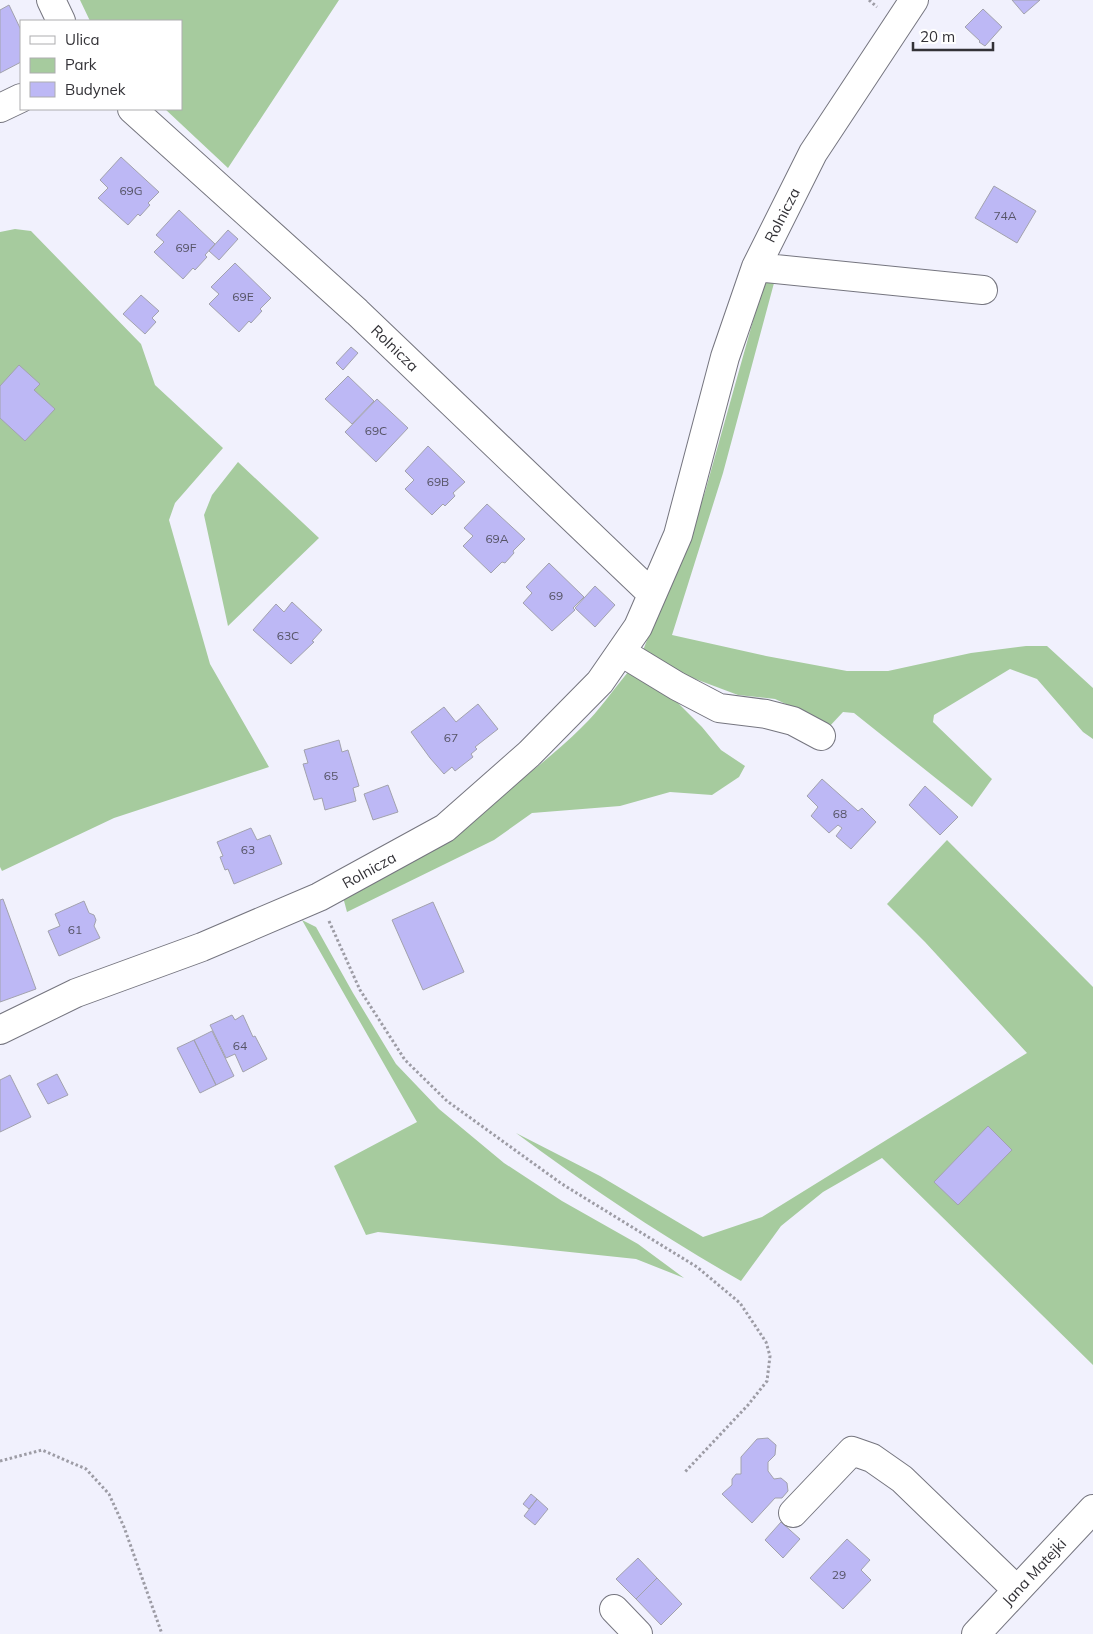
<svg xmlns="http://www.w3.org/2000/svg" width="1093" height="1634" viewBox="0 0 1093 1634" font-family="Mulish,sans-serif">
  <rect width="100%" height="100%" fill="#f1f1fd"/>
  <!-- green -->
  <path fill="#a6cb9e" d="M80,0h259l-111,168 -63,-59h16v-88h-91z
    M15,229l16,2 110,113 14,41 68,63 -48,55 -6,17 41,144 59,103 -155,51 -112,53 -2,-4v-635z
    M781,257l-58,216 -51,162 94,21 81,15h41l83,-18 55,-7h21l46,42v51l-10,-7 -46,-53 -27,-10 -76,46 -1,7 59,57 -20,28 -118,-94 -11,-1 -15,16 -29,-18 -24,-11 -37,-4 -48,-18 -48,-24 7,-18 27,-60 29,-83 60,-214z
    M238,462l81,76 -91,88 -24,-111 8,-20z
    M628,672l43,24 31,31 19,23 24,16 -6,11 -27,18 -42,-3 -50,14 -88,7 -38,27 -147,72 -4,-15c82,-53 169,-101 239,-170 17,-16 31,-37 46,-55z
    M947,840l146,147v378l-211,-207 -59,34 -42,34 -40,55c-78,-44 -153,-95 -225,-148l84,43 103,61 59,-20 265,-164 -102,-111 -38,-38z
    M302,920l14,7 37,66 43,71 43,45 65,54 58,38 76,43 46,34 -48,-19 -258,-27 -12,3 -32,-69 83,-44z"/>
  <!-- building -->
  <path fill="#bdb8f5" stroke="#a2a2ad" d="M1012,0h28l-16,14z
    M9,5l12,25v32l-21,11v-63z
    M983,9l19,18 -17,19 -6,-4 1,-1 -15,-14z
    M121,157l38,35 -11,11 2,2 -10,11 -2,-2 -10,11 -30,-27 10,-10 -8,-8z
    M994,186l42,25 -19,32 -42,-25z
    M179,210l36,34 -10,11 2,2 -12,13 -2,-2 -10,11 -29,-27 10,-10 -8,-7z
    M228,230l10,9 -19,21 -10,-9z
    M235,263l36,35 -11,11 2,2 -11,12 -2,-2 -10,11 -30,-28 10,-10 -8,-7z
    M141,295l18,16 -7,7 4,4 -11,12 -22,-20z
    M351,347l7,6 -15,17 -7,-7z
    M19,365l21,19 -6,6 21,19 -30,32 -25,-23v-32z
    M348,376l26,25 -22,23 -27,-25z
    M377,399l31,29 -32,34 -31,-30z
    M428,446l37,36 -12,11 2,3 -10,10 -2,-2 -11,11 -27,-26 9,-9 -9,-9z
    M487,504l38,35 -12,12 1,2 -9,10 -3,-1 -11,11 -28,-27 10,-10 -9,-8z
    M549,563l35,34 -11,11 2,2 -23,21 -29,-28 9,-10 -6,-6z
    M595,586l20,19 -20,22 -20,-19z
    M292,602l30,28 -10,11 2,1 -23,22 -38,-34 23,-26 8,8z
    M478,704l20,25 -23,18 2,2 -6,5 2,3 -18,14 -3,-4 -8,7 -14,-16 -19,-26 33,-25 12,15z
    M339,740l3,12 6,-2 11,36 -6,2 3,13 -31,9 -3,-12 -8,2 -11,-36 5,-1 -4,-13z
    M822,779l36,32 4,-3 14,14 -25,27 -15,-13 6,-8 -4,-3 -9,8 -18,-17 7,-9 -11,-11z
    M388,785l10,27 -25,8 -9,-26z
    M925,786l33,31 -18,18 -31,-30z
    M251,828l6,12 13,-5 12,29 -48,20 -6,-15 -3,1 -5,-13 3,-1 -6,-14z
    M3,899l33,90 -36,13v-102z
    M84,901l5,12 5,2 2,5 -2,6 6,12 -41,18 -11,-25 12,-5 -5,-12z
    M433,902l31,70 -41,18 -31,-70z
    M232,1015l3,5 8,-5 10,22 2,-1 12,23 -24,13 -8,-18 -9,4 -16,-33z
    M212,1031l22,45 -18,9 -22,-45z
    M194,1040l22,45 -16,8 -23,-45z
    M57,1074l11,21 -20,9 -11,-20z
    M10,1075l21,42 -31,15v-52z
    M988,1126l24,24 -54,55 -24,-23z
    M768,1438l8,7 -1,10 -7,7v9l6,8 7,-1 6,5 1,8 -6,7h-7l-23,25 -30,-29 10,-9v-6l4,-5h5v-17l16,-18z
    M531,1494l6,5 -8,10 -6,-5z
    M537,1499l11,10 -13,16 -11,-9z
    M781,1522l19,17 -17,19 -18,-18z
    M847,1539l23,21 -9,10 10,10 -28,29 -33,-31z
    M638,1558l19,20 -21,21 -20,-20z
    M657,1578l25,26 -21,21 -25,-26z"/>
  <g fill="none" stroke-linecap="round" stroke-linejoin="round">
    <!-- minor casing -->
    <g stroke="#75757f" stroke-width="30">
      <path id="minor" d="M51,0l10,21
        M0,108l21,-10
        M132,109l225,203 295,282
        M756,267l227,23
        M621,652l56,34 42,22 47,6 27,7 28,15
        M0,1030l76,-37 126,-46 117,-50 126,-69 84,-74 71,-72 38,-55 40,-92 47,-178 31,-90 57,-114 101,-153
        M793,1513l59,-62 20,7 30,21 115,111
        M614,1609l24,25
        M976,1634l117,-125"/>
    </g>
    <!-- path -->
    <path stroke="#9d9ca5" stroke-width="3" stroke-dasharray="2.5 2.5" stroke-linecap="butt" d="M869,0l8,7
      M329,921l31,69 45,70 42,41 115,83 135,83 43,36 26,39 4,14 -3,25 -19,24 -64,68
      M0,1461l42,-11 44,19 23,25 15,33 38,107"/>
    <!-- minor -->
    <use href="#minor" stroke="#fff" stroke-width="28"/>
  </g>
  <g text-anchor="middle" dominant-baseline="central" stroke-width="4" stroke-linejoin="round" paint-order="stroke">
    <!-- number labels -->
    <g font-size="12" fill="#565466">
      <text x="131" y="190">69G</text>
      <text x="1005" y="215">74A</text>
      <text x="186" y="247">69F</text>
      <text x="243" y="296">69E</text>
      <text x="376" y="430">69C</text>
      <text x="438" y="481">69B</text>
      <text x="497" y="538">69A</text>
      <text x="556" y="595">69</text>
      <text x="288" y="635">63C</text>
      <text x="451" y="737">67</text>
      <text x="331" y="775">65</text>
      <text x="840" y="813">68</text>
      <text x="248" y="849">63</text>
      <text x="75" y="929">61</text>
      <text x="240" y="1045">64</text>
      <text x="839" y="1574">29</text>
    </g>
    <!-- street labels -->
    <g font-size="15" fill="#333237" stroke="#fff">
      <text transform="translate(782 215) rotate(-63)">Rolnicza</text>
      <text transform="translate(395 348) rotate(44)">Rolnicza</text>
      <text transform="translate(369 870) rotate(-29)">Rolnicza</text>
      <text transform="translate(1034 1572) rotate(-47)">Jana Matejki</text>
    </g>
  </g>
  <!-- legend -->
  <rect x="20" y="20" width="162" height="90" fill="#ffffff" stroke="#adadaf"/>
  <rect x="30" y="36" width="25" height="8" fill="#ffffff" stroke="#adadaf"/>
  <text x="65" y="45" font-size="15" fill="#333237">Ulica</text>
  <rect x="30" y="58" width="25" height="15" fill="#a6cb9e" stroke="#adadaf"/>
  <text x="65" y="70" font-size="15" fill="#333237">Park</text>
  <rect x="30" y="82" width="25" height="15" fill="#bdb8f5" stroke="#adadaf"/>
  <text x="65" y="95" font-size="15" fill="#333237">Budynek</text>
  <!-- scale -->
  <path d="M913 42v8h80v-8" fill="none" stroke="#333237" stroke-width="2.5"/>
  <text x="920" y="42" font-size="15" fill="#333237" stroke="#ffffff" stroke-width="4" paint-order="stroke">20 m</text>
</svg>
